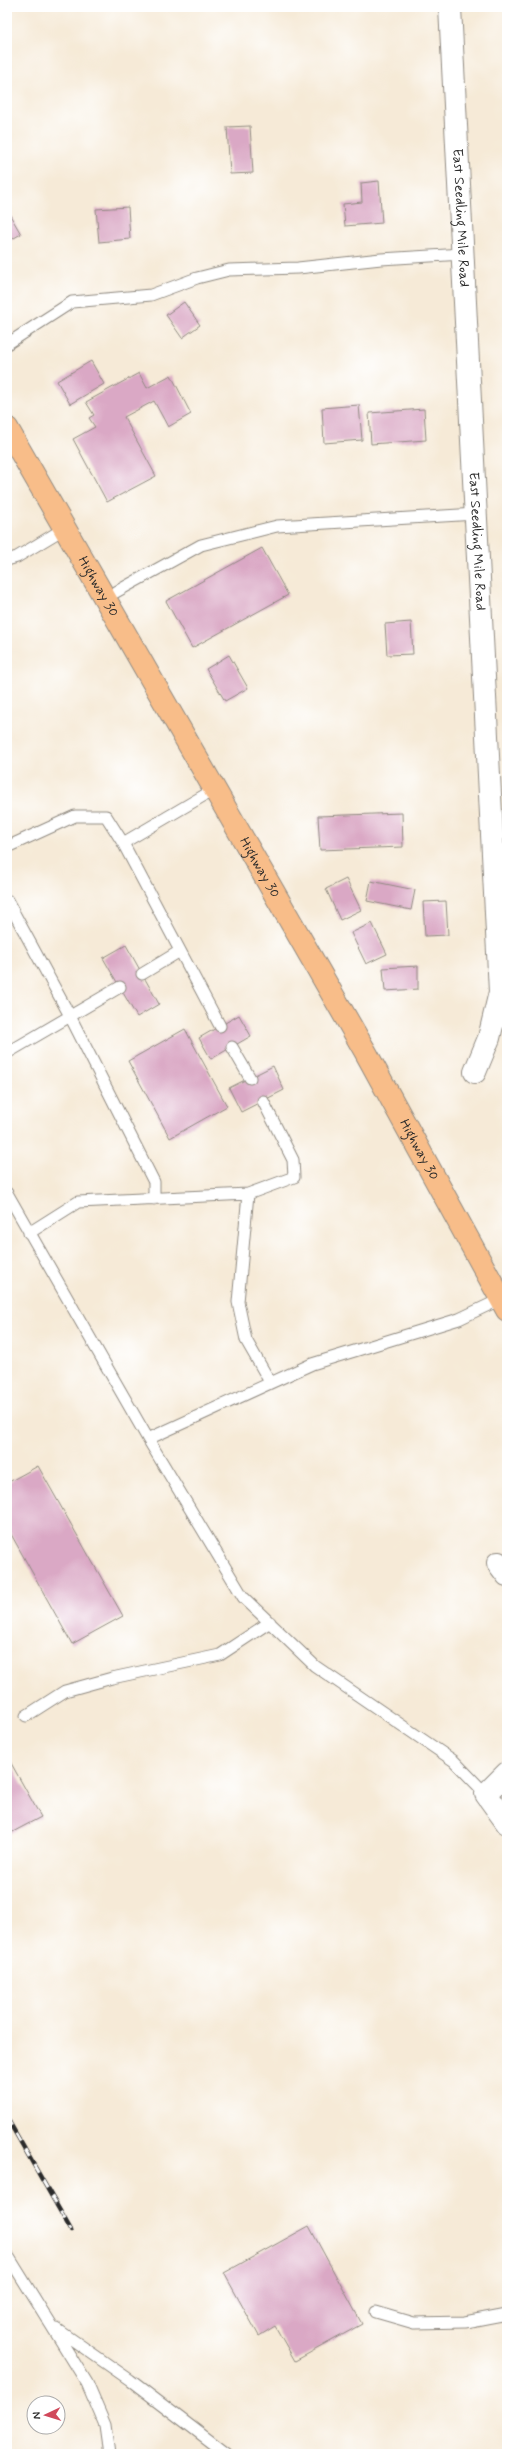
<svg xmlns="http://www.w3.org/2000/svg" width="514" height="2461" viewBox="0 0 514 2461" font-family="Mynerve,sans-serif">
  <rect width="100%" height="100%" fill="#fff"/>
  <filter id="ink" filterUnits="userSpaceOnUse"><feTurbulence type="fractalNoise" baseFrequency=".025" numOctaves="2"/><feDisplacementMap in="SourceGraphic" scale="8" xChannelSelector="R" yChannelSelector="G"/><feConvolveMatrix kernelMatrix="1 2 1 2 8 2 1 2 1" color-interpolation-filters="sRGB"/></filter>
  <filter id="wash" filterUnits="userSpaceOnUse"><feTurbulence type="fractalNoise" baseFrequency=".012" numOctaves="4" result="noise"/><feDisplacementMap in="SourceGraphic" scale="16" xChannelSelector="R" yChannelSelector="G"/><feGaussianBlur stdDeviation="0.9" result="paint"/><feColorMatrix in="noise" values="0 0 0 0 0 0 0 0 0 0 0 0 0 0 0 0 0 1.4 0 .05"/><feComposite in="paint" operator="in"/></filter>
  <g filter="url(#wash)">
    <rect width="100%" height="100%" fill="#f6ead7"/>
    <g id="blocks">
      <!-- building -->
      <path fill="#daa8c5" d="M250,126l3,47 -23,1 -3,-47z
        M379,181l3,42 -37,3 -2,-22 19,-2 -1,-19z
        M128,207l2,32 -31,3 -3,-33z
        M7,210l14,24 -14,8z
        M184,302l16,23 -18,13 -16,-23z
        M91,361l13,23 -34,20 -13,-23z
        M139,373l8,15 24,-13 20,39 -23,13 -14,-26 -30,16 32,59 -49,26 -34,-63 22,-12 -6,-9 5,-3 -8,-13z
        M359,405l3,35 -38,3 -2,-35z
        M424,409l2,31 -55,4 -2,-31z
        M262,548l26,47 -96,53 -26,-47z
        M411,622l2,32 -26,1 -2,-31z
        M229,655l19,33 -23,13 -19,-32z
        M402,813l1,34 -83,3 -2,-34z
        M346,879l15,31 -21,10 -14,-31z
        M371,881l44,9 -4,20 -44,-9z
        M446,901l2,34 -23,1 -2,-34z
        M372,923l15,31 -21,10 -15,-31z
        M126,945l33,59 -22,13 -34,-59z
        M418,966v23l-33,2 -2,-23z
        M239,1015l12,21 -40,23 -12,-21z
        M185,1029l42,77 -57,32 -42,-77z
        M273,1066l11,24 -43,22 -12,-24z
        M38,1466l85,150 -51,28 -65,-117v-44z
        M7,1756l34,61 -34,18z
        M309,2226l53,98 -67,37 -20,-35 -16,10 -35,-63z"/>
    </g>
  </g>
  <g filter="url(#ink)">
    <use href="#blocks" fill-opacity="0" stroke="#908a81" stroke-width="1"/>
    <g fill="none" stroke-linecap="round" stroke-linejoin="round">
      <!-- service casing -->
      <g stroke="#908a81" stroke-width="13">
        <path id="service" d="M7,344l65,-42 79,-7 46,-17 32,-8 69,-2 83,-9 82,-5
          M7,560l10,-3 48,-29
          M105,598l96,-53 76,-19 199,-12
          M123,843l97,183
          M7,847l68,-31h31l17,27 92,-54
          M7,900l63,116 84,166v17
          M142,974l38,-23
          M232,1047l18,31
          M7,1053l113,-66
          M263,1101l30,59 1,17 -46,17 -10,108 8,38 24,42
          M7,1193l141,246 95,158 72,69 139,95 32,33
          M29,1233l49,-31 170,-8
          M148,1439l164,-75 147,-45 42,-20
          M26,1716l39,-25 47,-13 108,-23 50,-33
          M7,2254l80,129 18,42 4,29
          M376,2312l38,11 51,-1 42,-8
          M57,2329l73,51 97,74"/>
      </g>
      <!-- minor casing -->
      <g stroke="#908a81" stroke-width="24">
        <g id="minor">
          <path id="s1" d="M450,7l50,985 -11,46 -14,34"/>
          <path d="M498,1563l9,12"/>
          <path d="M507,1773l-21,21 21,29"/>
        </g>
      </g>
      <!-- trunk casing -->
      <g stroke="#908a81" stroke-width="24">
        <g id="trunk">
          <path id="s2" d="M7,428l358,623 142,259"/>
        </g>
      </g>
      <!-- service -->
      <use href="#service" stroke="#fff" stroke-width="11"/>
      <!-- minor -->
      <use href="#minor" stroke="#fff" stroke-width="22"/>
      <!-- trunk -->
      <use href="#trunk" stroke="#f8bd89" stroke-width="22"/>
      <!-- rail casing -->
      <g stroke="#2b2b2b" stroke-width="4.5">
        <path id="rail" d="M7,2118l64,112"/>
      </g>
      <!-- rail -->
      <use href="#rail" stroke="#fff" stroke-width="3" stroke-dasharray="9" stroke-linecap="butt"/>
    </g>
  </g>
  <g text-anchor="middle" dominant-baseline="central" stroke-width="4" stroke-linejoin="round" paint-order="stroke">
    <!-- street labels -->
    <g font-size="14" fill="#2b2b2b" stroke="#fff">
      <text stroke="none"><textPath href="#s1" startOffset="211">East Seedling Mile Road</textPath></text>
      <text stroke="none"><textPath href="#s1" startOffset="535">East Seedling Mile Road</textPath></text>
      <text stroke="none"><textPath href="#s2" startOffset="183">Highway 30</textPath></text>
      <text stroke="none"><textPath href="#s2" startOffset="507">Highway 30</textPath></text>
      <text stroke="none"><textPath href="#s2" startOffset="831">Highway 30</textPath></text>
    </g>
  </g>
  <!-- margin -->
  <rect width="514" height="2461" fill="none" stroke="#fff" stroke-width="24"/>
  <!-- north arrow -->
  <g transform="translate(46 2415) rotate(266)"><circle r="19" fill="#ffffff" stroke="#aaaaaa"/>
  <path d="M0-3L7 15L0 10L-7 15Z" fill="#d1495b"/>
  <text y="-6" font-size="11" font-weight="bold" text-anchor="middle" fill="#2b2b2b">N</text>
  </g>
</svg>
